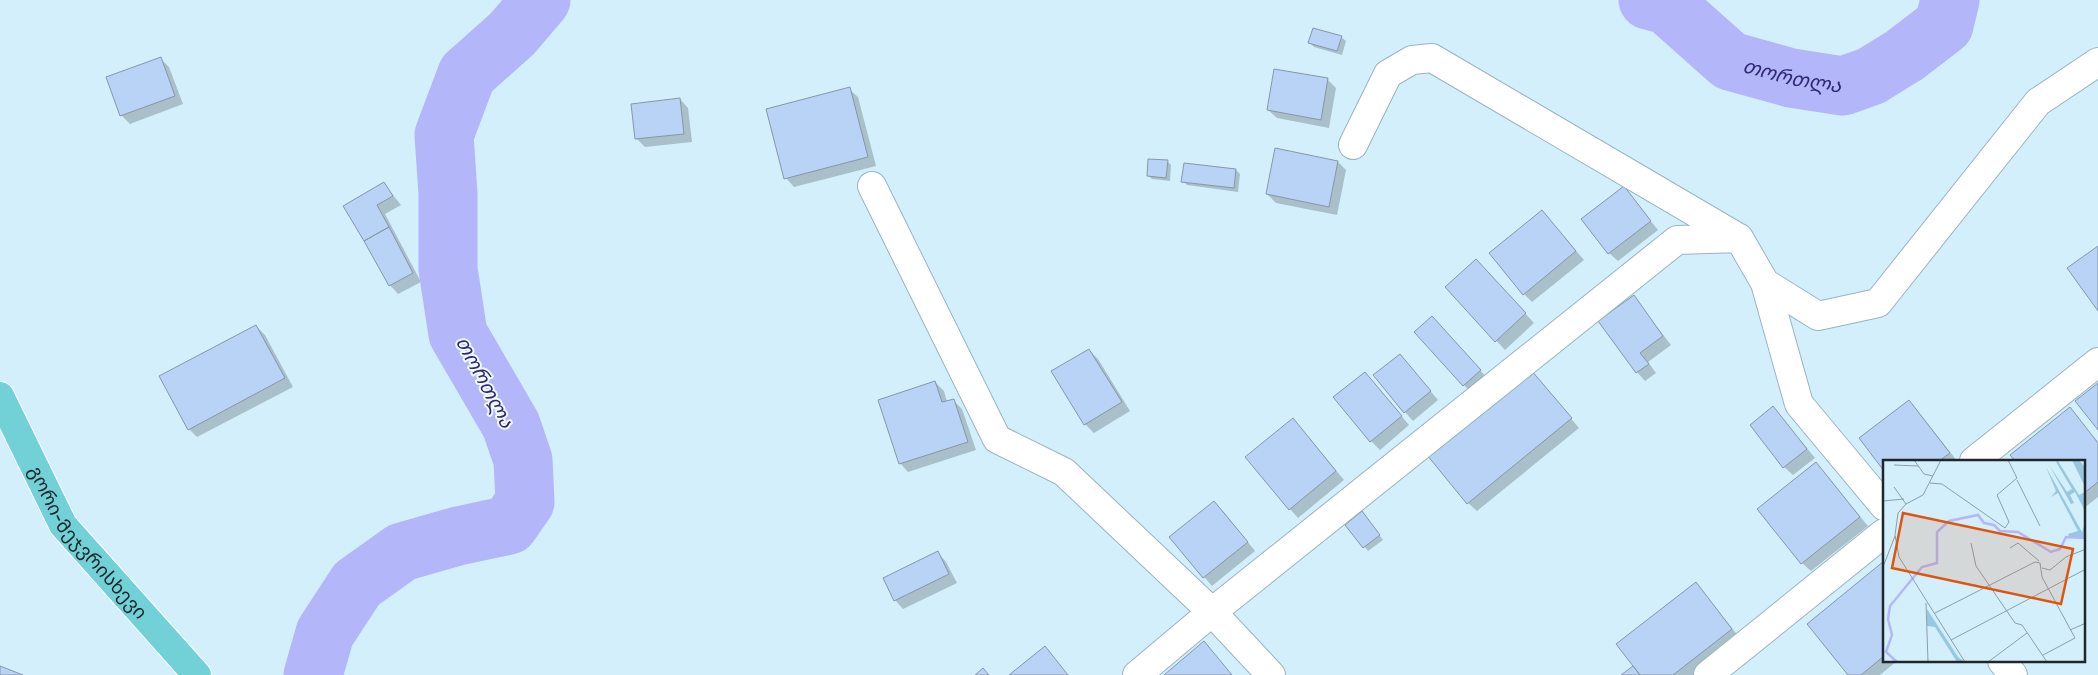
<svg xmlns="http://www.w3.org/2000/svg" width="2098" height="675" viewBox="0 0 2098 675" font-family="Cabin,'Noto Sans Georgian',sans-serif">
  <rect width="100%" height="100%" fill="#d4effc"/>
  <!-- shadow -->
  <path fill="#0003" d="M1341,37l5,4 -4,14 -28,-8 -4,-4z
    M160,58l9,9 14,37 -53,20 -9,-9z
    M1327,79l9,9 -7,40 -52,-10 -9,-8z
    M849,89l9,8 18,69 -82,21 -8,-9z
    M680,99l8,9 4,34 -47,5 -9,-9z
    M1167,161l4,4 -1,16 -18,-2 -4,-4z
    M1338,162l8,8 -9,45 -61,-12 -9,-9z
    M1236,170l4,4 -2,18 -51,-7 -4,-4z
    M384,184l17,21 -16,9 36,68 -23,12 -8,-9 -45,-79z
    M1624,188l34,42 -40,31 -9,-8z
    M1542,211l42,49 -52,42 -8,-8z
    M1485,269l49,54 -29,27 -58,-63z
    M1634,297l37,48 -23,17 8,11 -11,8 -8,-9z
    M256,326l9,9 28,52 -96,50 -8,-8z
    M1440,326l48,53 -16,15 -8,-9z
    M1089,350l9,9 32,52 -36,22 -9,-9 -32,-52z
    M1400,355l38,45 -25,21 -8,-9z
    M1531,371l48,57 -102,83 -9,-8z
    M935,382l9,9 3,11 6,-2 9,9 14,41 -68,22 -8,-9z
    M1373,382l36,43 -29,25 -9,-9z
    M1908,401l9,9 40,51h-73v7l-23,-30z
    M1773,407l42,51 -22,17 -9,-8z
    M2070,409l28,33v55l-14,11v-47h-67l-5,-6z
    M1301,428l43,52 -46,38 -8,-9z
    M1816,463l52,63 -57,45 -9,-8z
    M1223,511l32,40 -43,35 -41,-48z
    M1366,517l17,23 -15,11 -21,-26z
    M938,553l8,9 11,21 -54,26 -8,-9z
    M1884,563v98h13l-17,14h-31l-41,-51z
    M1696,584l44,54 -47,37h-70l12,-9z"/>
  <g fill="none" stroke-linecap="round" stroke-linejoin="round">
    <!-- river -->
    <g stroke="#b3b6f9" stroke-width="59">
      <path id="s1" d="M1648,0l19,5 63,56 61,17 52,8 28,-10 34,-21 39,-30 6,-25"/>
      <path d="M313,675l12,-42 32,-49 45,-32 56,-16 51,-11 16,-23 -2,-42 -12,-35 -53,-91 -10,-65v-75l-4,-59 23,-61 45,-40 29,-34"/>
    </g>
  </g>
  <!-- building -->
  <path fill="#b8d3f6" stroke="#8796a9" d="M1313,28l29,8 -5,15 -29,-8z
    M161,57l14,39 -55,20 -14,-39z
    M1274,69l54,9 -7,42 -54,-10z
    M850,87l18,70 -84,22 -18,-70z
    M680,98l4,36 -49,5 -4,-35z
    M1275,148l63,13 -9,46 -63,-13z
    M1148,159l20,1 -2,18 -19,-2z
    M1184,163l52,6 -2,19 -53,-6z
    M384,182l9,14 -16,9 12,22 -25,14 -21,-35z
    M1624,186l27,35 -43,33 -27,-35z
    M1542,210l34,41 -53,44 -34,-42z
    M389,227l24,46 -24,13 -25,-45z
    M2098,246v65l-31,-43z
    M1476,259l50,54 -31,29 -50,-55z
    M1634,295l29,41 -23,17 9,11 -13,9 -38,-52z
    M1432,316l49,54 -18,16 -49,-54z
    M256,325l29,53 -97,52 -29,-54z
    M1089,349l33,53 -38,23 -33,-54z
    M1400,354l31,37 -27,22 -31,-38z
    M1531,370l41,48 -105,86 -40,-49z
    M1365,372l37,44 -32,26 -37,-45z
    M935,381l7,21 12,-3 14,43 -69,22 -21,-64z
    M2098,383v47l-23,-29z
    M1909,400l41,53 -11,8h-55v10l-25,-33z
    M1773,406l34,43 -24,19 -33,-43z
    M2070,407l28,36v39l-14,11v-32h-69l-5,-6z
    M1293,418l43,53 -47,39 -44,-53z
    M1816,462l44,55 -59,47 -44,-55z
    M1214,501l34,41 -45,36 -34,-41z
    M1362,511l18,24 -17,13 -18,-23z
    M938,551l11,23 -55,27 -11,-23z
    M1884,561v95l-23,19h-13l-41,-51z
    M1696,582l36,47 -59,46h-33l-24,-31z
    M1204,641l28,34h-68z
    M1045,646l23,29h-59z
    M0,666l23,9h-23z
    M1633,666l7,9h-19z
    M983,668l6,7h-14z"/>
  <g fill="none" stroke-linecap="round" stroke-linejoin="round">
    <!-- minor casing -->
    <g stroke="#9ab3bf" stroke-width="30">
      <path id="minor" d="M1353,145l35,-71 24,-14 20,-2 307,180
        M872,186l125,253 67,33 148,140 59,63
        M1765,283l53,33 60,-13 160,-201 60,-40
        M1974,461l124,-99
        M2002,661l11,14
        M1137,675l75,-63 465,-372 62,-2 26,45 34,121 85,102
        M1708,675l176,-142"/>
    </g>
    <!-- major casing -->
    <g stroke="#fff" stroke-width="30">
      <g id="major">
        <path id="s2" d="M0,396l63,129 134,150"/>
      </g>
    </g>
    <!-- minor -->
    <use href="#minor" stroke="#fff" stroke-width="28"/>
    <!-- major -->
    <use href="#major" stroke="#71d1d7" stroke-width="28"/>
  </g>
  <g text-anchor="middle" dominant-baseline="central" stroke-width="4" stroke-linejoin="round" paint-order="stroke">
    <!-- street labels -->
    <g font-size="19" fill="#1d272c" stroke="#eff9fe">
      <text stroke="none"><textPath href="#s2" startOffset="172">გორი-მეჯვრისხევი</textPath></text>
    </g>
    <!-- water labels -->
    <g font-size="20" font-style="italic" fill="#302874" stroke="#eff9fe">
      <text stroke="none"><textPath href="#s1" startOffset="168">თორთლა</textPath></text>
      <text transform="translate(485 382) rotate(62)">თორთლა</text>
    </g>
  </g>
  <!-- overview -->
  <g transform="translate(1883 460)">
    <rect width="202" height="202" fill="#d4effc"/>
    <path d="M189,0h7l6,7v20zM175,1l21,34 6,-3v19l-10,-19 -5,3 4,8 -3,1 -22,-39 18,27 5,-3 -16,-27zM163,7l36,65 3,-9v15l-16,-1 -1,-3 10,-3 -20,-38 -7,4 5,-6zM44,149l31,48 7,5h-8l-22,-35 -8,-1z" fill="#97c8e0"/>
    <path fill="none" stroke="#b3b6f9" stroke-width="2.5" d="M14,202l-11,-10 6,-17 -4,-16 2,-13 32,-39 15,-4v-31l12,-11 29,-6 6,8 10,2 6,6 18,1 33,20 9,-3 6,-12 20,1"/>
    <path fill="none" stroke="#8b9fa9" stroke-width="1" d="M31,0l10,14 9,2M58,0l-18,35 -17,9 -8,9 -3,22 4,22 66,105M11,5l24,1M134,20l23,46M47,23l12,1 63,44 4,-6 -12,-27 20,-17 -9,-18M11,27l12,17M0,41l21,-2M88,83l5,23 39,57 7,2 25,37M127,88l8,-5 21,18M0,107l12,-31M159,108l8,2 16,-13 20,-8M43,143l2,59M52,153l100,-51 5,1 2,14 33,61 -32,17M187,170l16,-7M68,180l133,-70M105,202l39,-29"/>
    <path fill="#de560e" fill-opacity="0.15" stroke="#de560e" stroke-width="2.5" d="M20,53l170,36 -12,55 -169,-36z"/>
    <rect width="202" height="202" fill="none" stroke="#1d272c" stroke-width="2.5"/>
  </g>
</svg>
